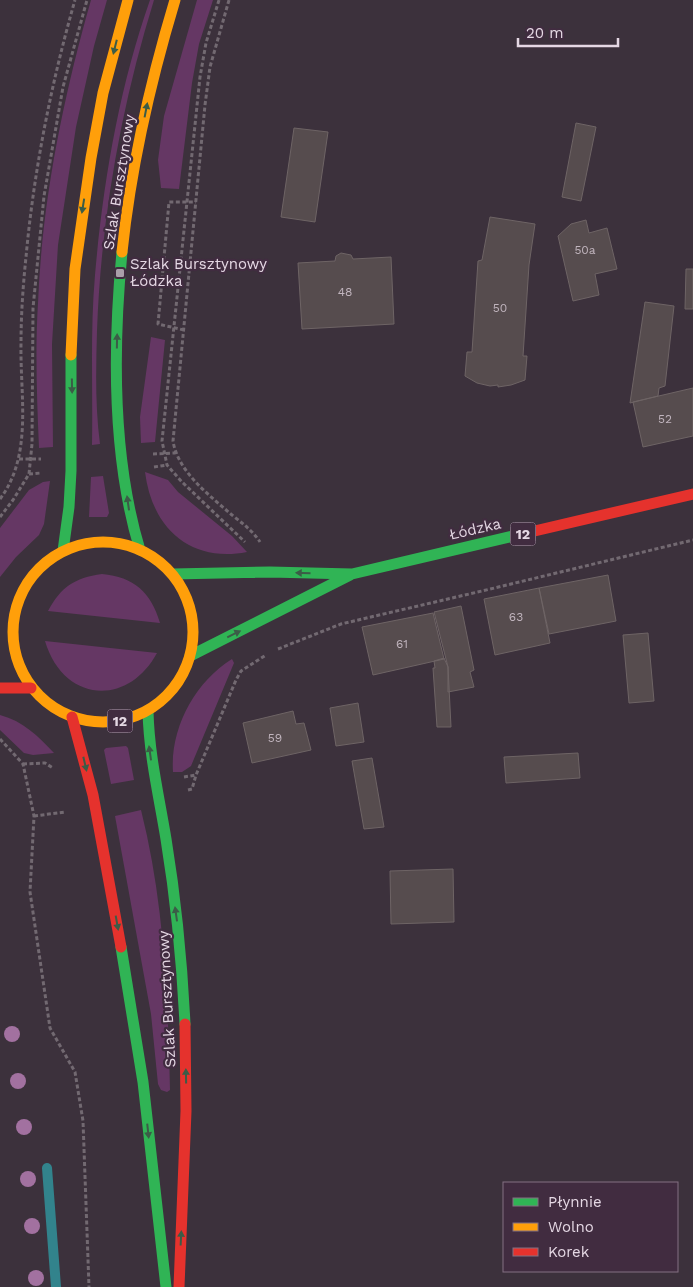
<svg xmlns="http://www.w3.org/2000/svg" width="693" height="1287" viewBox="0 0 693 1287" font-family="'Work Sans',sans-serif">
  <rect width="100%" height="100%" fill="#3c313c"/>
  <!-- green -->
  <path fill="#653764" d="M91,0h16l-13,46 -18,81 -18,118 -6,99 1,103 -14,1c-2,-48 -4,-97 -1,-145 4,-102 25,-205 53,-303z
    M150,0h4c-33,107 -53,218 -57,331 -1,37 -2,75 3,113l-8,1c1,-57 -2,-113 3,-170 8,-92 24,-187 55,-275z
    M197,0h16l-14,44 -7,39 -13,106 -18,-1 -3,-28 6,-44z
    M151,337l14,3 -10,102 -14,1 -1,-26z
    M145,472l23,8 10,12 54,44 15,16c-57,11 -95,-24 -102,-80z
    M103,476l6,37 -2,4h-18l2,-40z
    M50,481l-6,43 -5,11 -23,22 -16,20v-49l29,-38 14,-8z
    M102,574c32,3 49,18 58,49l-112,-12c13,-24 26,-33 54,-37z
    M45,641l112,12c-30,55 -94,49 -112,-12z
    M232,659l2,4 -43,103 -9,6h-9c-3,-44 22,-90 59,-113z
    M0,715c23,6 38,21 54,38l-21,2 -9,-2 -24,-23z
    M126,746l2,2 6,32 -23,4 -7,-34 2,-2z
    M141,810c23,91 27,186 29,280l-3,2 -6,-2 -3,-6 -7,-70 -36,-198z"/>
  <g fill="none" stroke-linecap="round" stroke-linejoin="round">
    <!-- stream -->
    <path stroke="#32838c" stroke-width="10" d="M47,1168l9,119"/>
  </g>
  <!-- building -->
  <path fill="#564c4e" stroke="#6e6465" d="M576,123l20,4 -15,74 -19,-4z
    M294,128l34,4 -13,90 -34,-5z
    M490,217l45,7 -6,41 -6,91h4l-2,24 -14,5 -13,2v-2l-8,1 -13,-3 -12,-7 2,-24h5l6,-91 4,-1z
    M586,220l3,13 18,-5 10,41 -22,5 4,21 -26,6 -15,-65 13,-12z
    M341,253l10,2 2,4 38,-2 3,67 -92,5 -4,-66 37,-2 1,-5z
    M686,269h7v40h-8z
    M645,302l29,4 -9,80 -6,2 -1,8 -28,7z
    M693,388v48l-50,11 -10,-45z
    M608,575l8,46 -67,13 -10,-46z
    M539,588l11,55 -55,12 -11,-56z
    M461,606l13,64 -4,2 4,15 -26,5v-25l-14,-55z
    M433,613l11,46 -71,16 -11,-48z
    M648,633l6,68 -25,2 -6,-68z
    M444,658l4,9 3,60h-14l-4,-59h2l-1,-7z
    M358,703l6,39 -28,4 -6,-38z
    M293,711l3,13 8,-1 7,27 -59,13 -9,-40z
    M578,753l2,25 -74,5 -2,-26z
    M372,758l12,69 -20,2 -12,-68z
    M453,869l1,53 -63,2 -1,-53z"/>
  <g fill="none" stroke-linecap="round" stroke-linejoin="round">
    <!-- path -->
    <path stroke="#726971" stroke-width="3" stroke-dasharray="4 2.5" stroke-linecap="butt" d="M219,0l-13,43 -6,34 -38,364 5,24 15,17 63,60
      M229,0l-19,67 -5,38 -32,336c5,31 36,54 59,74 11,9 20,15 28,27
      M184,330l-26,-6 11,-122h27
      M153,454l22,-1
      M19,459h22
      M154,467l13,-2
      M29,474l12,-1
      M0,499c33,-44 20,-103 21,-155 0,-29 2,-58 5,-87 8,-87 25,-173 49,-257
      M0,517l13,-17 16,-26 3,-30 1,-136 11,-112 19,-109 24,-87
      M278,649l63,-25 141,-33 211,-51
      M0,739l23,25 11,52 -4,76 20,136 25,44 8,49 6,166
      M23,764l22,-1 8,5
      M184,777l12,-2
      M188,790l4,-1 4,-14 40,-95 5,-9 25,-16
      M34,816l31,-4"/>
    <!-- fast -->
    <path stroke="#30b455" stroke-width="11" d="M122,252c-9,95 -10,206 18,298
      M63,551l6,-44 2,-36v-116
      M173,574l97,-2 82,2 174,-41
      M190,656l160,-81
      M148,711c1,44 11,85 18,128 10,61 16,123 19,185
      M121,947l22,135 23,205"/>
    <!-- slow -->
    <path stroke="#ff9f0a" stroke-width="11" d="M122,252c9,-86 28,-169 53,-252
      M71,355l4,-86 16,-111 12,-65 25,-93
      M13 632a90 90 0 1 1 180 0a90 90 0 1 1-180 0Z"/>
    <!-- jam -->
    <path stroke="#e5322d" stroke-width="11" d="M526,533l167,-39
      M0,688h31
      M72,717l21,78 28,152
      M179,1287l7,-176 -1,-87"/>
  </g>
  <!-- trees -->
  <g fill="#a271a0">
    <circle cx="12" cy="1034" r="8"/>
    <circle cx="18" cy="1081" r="8"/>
    <circle cx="24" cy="1127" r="8"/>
    <circle cx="28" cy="1179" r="8"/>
    <circle cx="32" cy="1226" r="8"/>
    <circle cx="36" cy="1278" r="8"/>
  </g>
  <!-- one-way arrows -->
  <defs><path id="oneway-solid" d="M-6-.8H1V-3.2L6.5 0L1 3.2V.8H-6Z" transform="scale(1.25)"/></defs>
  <g fill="#3b5c47">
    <use href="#oneway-solid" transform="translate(115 47) rotate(104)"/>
    <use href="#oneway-solid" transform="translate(146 110) rotate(-79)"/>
    <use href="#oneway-solid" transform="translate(83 206) rotate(99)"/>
    <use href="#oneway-solid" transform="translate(117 341) rotate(-89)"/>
    <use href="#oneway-solid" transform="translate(72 386) rotate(89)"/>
    <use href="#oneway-solid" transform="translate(128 503) rotate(-98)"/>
    <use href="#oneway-solid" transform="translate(303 573) rotate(-179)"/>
    <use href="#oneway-solid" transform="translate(234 634) rotate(-26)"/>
    <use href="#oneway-solid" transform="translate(150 753) rotate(-98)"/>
    <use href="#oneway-solid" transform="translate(85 764) rotate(77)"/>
    <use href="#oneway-solid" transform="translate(176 914) rotate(-98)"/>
    <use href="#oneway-solid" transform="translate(117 923) rotate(80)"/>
    <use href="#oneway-solid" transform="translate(186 1076) rotate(-91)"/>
    <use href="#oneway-solid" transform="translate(148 1131) rotate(84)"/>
    <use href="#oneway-solid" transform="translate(181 1238) rotate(-87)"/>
  </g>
  <!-- markers -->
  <rect fill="#aa9ea9" stroke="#412c40" stroke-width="2" x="115" y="268" width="10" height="10" rx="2.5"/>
  <g text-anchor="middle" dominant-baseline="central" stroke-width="4.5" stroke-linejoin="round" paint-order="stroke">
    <!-- number labels -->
    <g font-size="12" fill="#c1b5be">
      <text x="585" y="250">50a</text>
      <text x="345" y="292">48</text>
      <text x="500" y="308">50</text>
      <text x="665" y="419">52</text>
      <text x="516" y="617">63</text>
      <text x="402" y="644">61</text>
      <text x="275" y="738">59</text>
    </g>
    <!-- shield labels -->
    <g fill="#412c40" stroke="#b4a4b3" stroke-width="1">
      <rect x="510.5" y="522.5" width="25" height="23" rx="4"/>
      <rect x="107.5" y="709.5" width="25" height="23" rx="4"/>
    </g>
    <g font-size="14" font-weight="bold" fill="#e5d8e4">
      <text x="523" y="534">12</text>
      <text x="120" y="721">12</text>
    </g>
    <!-- street labels -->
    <g font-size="15" fill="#e5d8e4" stroke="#412c40">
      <text transform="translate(119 182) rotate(-81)">Szlak Bursztynowy</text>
      <text transform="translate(475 529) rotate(-13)">Łódzka</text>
      <text transform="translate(167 999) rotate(-93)">Szlak Bursztynowy</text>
    </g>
    <!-- poi labels -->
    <g font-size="15" fill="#e5d8e4" stroke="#412c40" text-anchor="start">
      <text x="130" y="264">Szlak Bursztynowy<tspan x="130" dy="17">Łódzka</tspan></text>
    </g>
  </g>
  <!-- legend -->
  <rect x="503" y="1182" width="175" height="90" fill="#412c40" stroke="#837182"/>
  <rect x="513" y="1198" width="25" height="8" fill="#30b455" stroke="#837182"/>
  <text x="548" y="1207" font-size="15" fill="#e5d8e4">Płynnie</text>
  <rect x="513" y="1223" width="25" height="8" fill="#ff9f0a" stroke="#837182"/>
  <text x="548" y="1232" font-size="15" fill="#e5d8e4">Wolno</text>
  <rect x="513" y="1248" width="25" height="8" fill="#e5322d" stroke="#837182"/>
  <text x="548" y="1257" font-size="15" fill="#e5d8e4">Korek</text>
  <!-- scale -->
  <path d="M518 38v8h100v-8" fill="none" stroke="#e5d8e4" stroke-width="2.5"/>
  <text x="526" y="38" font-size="15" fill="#e5d8e4" stroke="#412c40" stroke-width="4" paint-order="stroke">20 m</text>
</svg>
